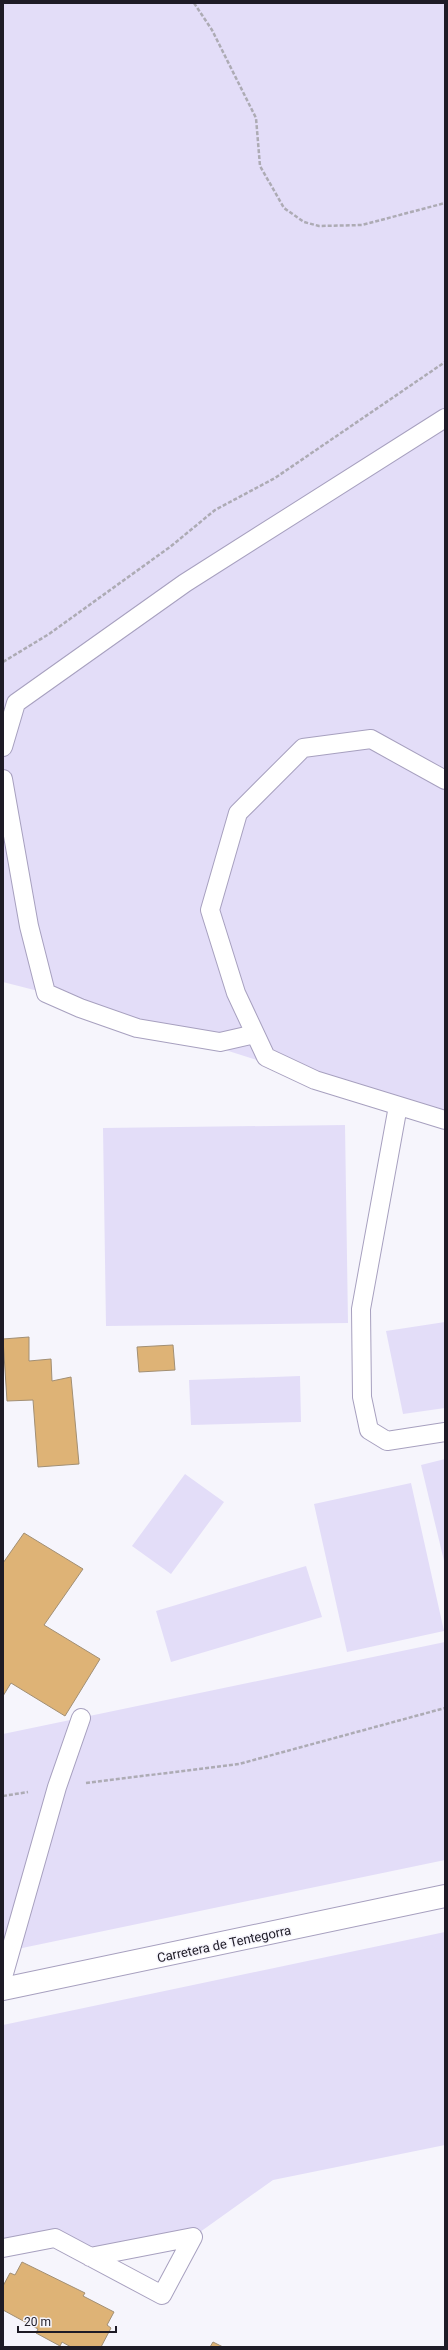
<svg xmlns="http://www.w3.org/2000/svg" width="448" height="2350" viewBox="0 0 448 2350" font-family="Roboto,sans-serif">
  <rect width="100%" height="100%" fill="#f6f5fc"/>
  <!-- green -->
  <path fill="#e3ddf8" d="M3,3h442v1117l-399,-127 -43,-11z
    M345,1125l3,198 -242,3 -3,-198z
    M445,1322v86l-42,6 -17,-83z
    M300,1376l1,46 -110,3 -2,-45z
    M445,1459v106l-24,-100z
    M185,1474l39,28 -53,72 -39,-28z
    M411,1483l33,148 -97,21 -33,-148z
    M306,1566l16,51 -151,45 -15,-51z
    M445,1642v218l-442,92v-218z
    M445,1932v213l-172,35 -80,57 -103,20 -35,-19 -52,10v-223z"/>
  <!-- building -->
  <path fill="#deb376" stroke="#a28f74" d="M29,1337v24l22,-2 1,22 19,-4 8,87 -41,3 -5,-67 -26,1 -4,-62z
    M173,1345l2,25 -36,2 -2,-25z
    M24,1533l59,36 -39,56 56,34 -35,57 -54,-33 -8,13v-133z
    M22,2262l63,31 -2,3 31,16 -7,13 4,3 -10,19h-30l-9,-5 -2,4 -24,-13 2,-4 -35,-19v-24l7,-13 5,2z
    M213,2342l10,5h-13z"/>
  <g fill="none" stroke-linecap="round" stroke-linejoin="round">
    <!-- lane casing -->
    <g stroke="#a7a0bf" stroke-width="20">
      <path id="lane" d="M3,747l13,-44 169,-120 260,-165
        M3,779l26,147 17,67 34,15 57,20 83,14 35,-8
        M445,780l-74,-41 -68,9 -65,65 -28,97 26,83 30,64 49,23 130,40
        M398,1106l-37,203 1,88 7,33 18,11 58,-9
        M3,1977l54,-190 24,-69
        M3,2248l52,-10 107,57 31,-58 -103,20"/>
    </g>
    <!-- secondary casing -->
    <g stroke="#a7a0bf" stroke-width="24">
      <path id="secondary" d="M3,1989l442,-93"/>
    </g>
    <!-- path -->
    <path stroke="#adabb4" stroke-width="2.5" stroke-dasharray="4 2" stroke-linecap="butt" d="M194,3l18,27 44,88 4,48 24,42 20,14 15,4 43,-1 83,-22
      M3,662l46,-28 121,-87 45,-37 60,-32 170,-116
      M86,1783l153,-19 206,-56
      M3,1796l25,-4"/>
    <!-- lane -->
    <use href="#lane" stroke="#fff" stroke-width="18"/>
    <!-- secondary -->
    <use href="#secondary" stroke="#fff" stroke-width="22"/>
  </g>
  <g text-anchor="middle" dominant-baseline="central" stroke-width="3" stroke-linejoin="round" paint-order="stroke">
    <!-- street labels -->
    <g font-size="13" fill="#1e1b26" stroke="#f6f5fc">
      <text transform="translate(224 1944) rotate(-12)">Carretera de Tentegorra</text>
    </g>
  </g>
  <!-- border -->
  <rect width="448" height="2350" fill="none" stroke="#1e1b26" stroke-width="8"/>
  <!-- scale -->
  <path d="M18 2326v6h98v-6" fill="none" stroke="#1e1b26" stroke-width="2"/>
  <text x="24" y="2326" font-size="12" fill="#1e1b26" stroke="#f6f5fc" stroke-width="3" paint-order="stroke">20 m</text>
</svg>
